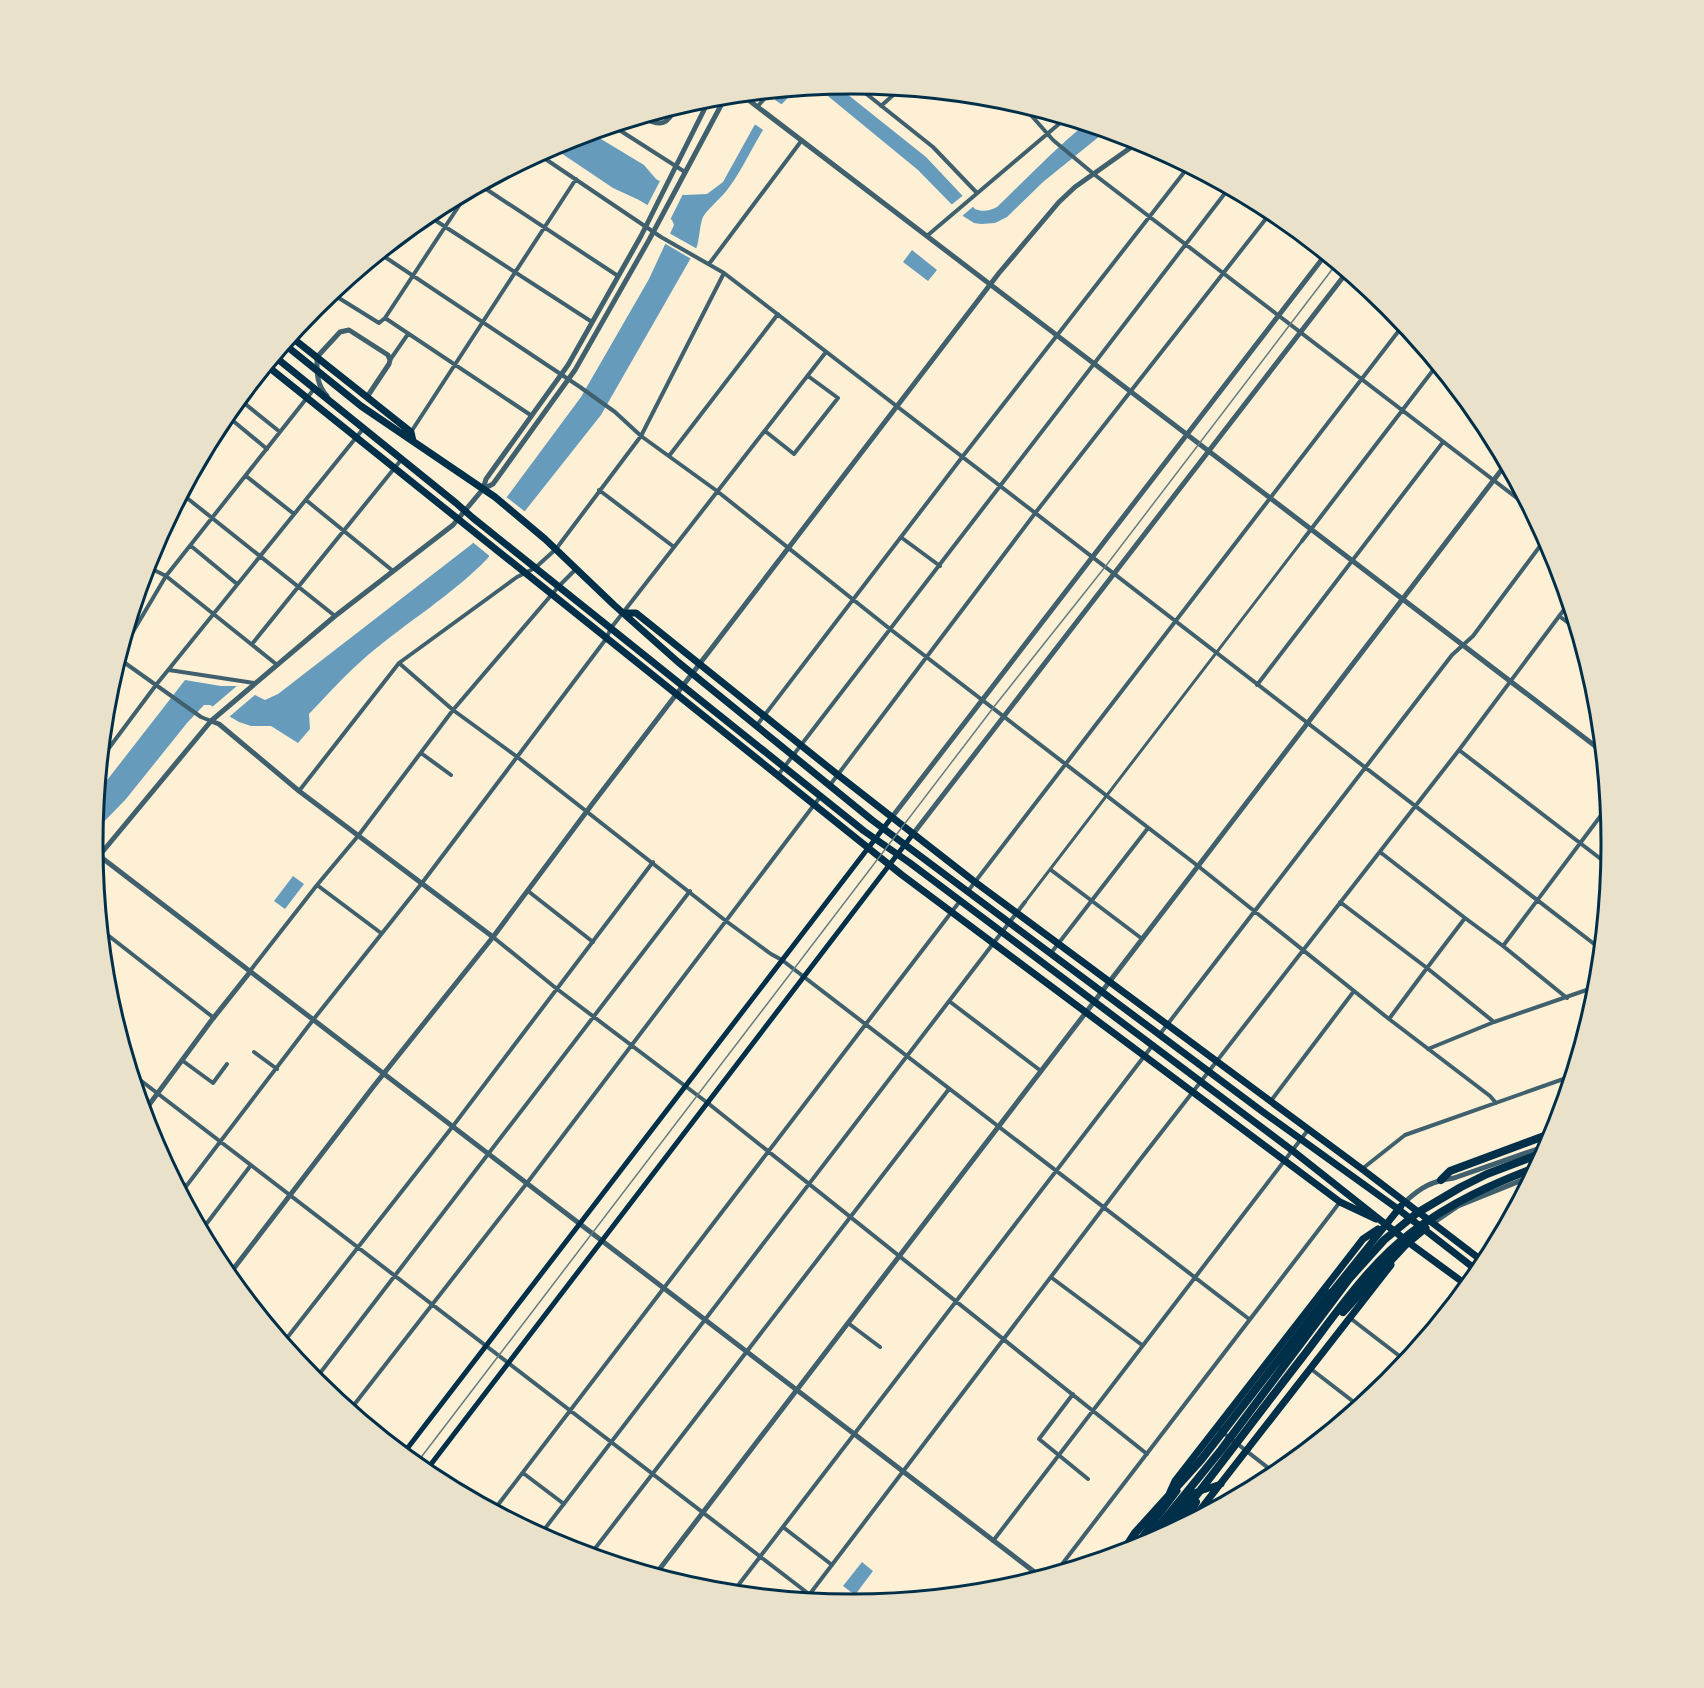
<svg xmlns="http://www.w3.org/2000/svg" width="1704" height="1688" viewBox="0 0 1704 1688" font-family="'Source Sans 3',sans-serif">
  <rect width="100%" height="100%" fill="#fdf0d5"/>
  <!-- water -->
  <path fill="#669bbc" d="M837,86l89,71 49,52c7,3 15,2 22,-2 29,-28 57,-57 88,-83l21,7 -63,51 -36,35 -12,6 -14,1 -7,-1 -11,-7 -45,-46 -95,-78 -10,-4z
    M800,89c-33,19 -48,67 -70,97 -7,11 -22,22 -27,31 -4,10 -3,22 -7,32l-95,166 -114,144c-35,36 -80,63 -119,96 -21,18 -40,39 -59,59l1,15 -12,14 -27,-17h-20l-12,-4 -29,-17h-6l-17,18 -61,76 -33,34 4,-40 88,-113 36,6h16l28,14 13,-6 194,-150 109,-147 68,-118 25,-54 -2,-5 -33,-20 -26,-12 -61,-41 9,-5 30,-9 53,32 12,14 28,16 23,-1 16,-12 31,-56 28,-35z
    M912,250l25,20 -9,11 -25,-19z
    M293,876l11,8 -19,25 -11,-8z
    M862,1562l11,9 -18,24 -12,-9z"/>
  <!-- pier -->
  <path fill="#fdf0d5" d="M772,98l12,8 -18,26 -13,-9z
    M661,179l23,13 -15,30 -23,-14z
    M966,193l9,12 -14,12 -11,-11z
    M669,233l30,17 -6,10 -29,-17z
    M505,496l23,18 -36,44 -22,-18z
    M238,685l18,9 -27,23 -18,-9z"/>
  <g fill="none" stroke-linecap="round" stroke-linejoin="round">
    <!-- pedestrian -->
    <path stroke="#3f606c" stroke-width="3" d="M1025,902l277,-361"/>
    <!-- minor -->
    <path stroke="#3f606c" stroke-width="4" d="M854,84l79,63 44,46
      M1022,105l31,35 42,35 435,333
      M758,106l12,-14
      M881,106l19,-17
      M613,126l72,46
      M538,154l123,83 63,36 878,677
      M480,185l138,91
      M427,215l165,107
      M928,235l138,-117
      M379,253l201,134 35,25 26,24 76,55 173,138 308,237 191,153 101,77 6,7
      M709,264l93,-124
      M361,269l-27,26 45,28 6,-5 83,-126
      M385,318l147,98
      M390,360l18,-26
      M239,399l41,33
      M226,415l41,34
      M765,431l29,23 44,-56 -30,-22
      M411,432l165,-253
      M669,456l109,-142
      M246,476l48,38
      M599,490l75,57
      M182,494l153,122
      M306,500l87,71
      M902,538l38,28
      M1302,541l135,-176
      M191,546l46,38
      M146,566l20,10 110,88
      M1559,616l19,14
      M252,644l149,-184
      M118,657l48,-81 148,-187
      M118,658l83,59 10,4
      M399,663l54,47 63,46 210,165 45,33 11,6 467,359
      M169,670l85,13
      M1257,685l186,-243
      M757,725l206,-269 226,-290
      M1593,744l8,-10
      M1459,750l151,116
      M421,753l30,22
      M100,760l56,-75 207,-256
      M778,775l451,-587
      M830,785l206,-273 236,-301
      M299,791l100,-128 118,-86 18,-9 21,-19 85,-113 83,-163
      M1380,852l85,66
      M1051,870l90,68
      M317,885l64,48
      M528,891l65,51
      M968,891l436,-567
      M1340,902l87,66 -38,51
      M100,929l114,89
      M493,937l64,52 152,115 438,350
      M1051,953l97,-125
      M250,971l67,-86 41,-49 95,-126 106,-124 17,-17
      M1567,998l-64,-52 105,-140
      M949,1001l92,70
      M1494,1022l104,-36
      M1160,1034l292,-379 21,-19 73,-98
      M1428,1049l66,-27 -67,-54 38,-50 38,28
      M254,1052l23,17
      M183,1061l30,22 14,-19
      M131,1073l687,528
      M1270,1102l84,-111
      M1362,1169l43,-34 167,-59
      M172,1176l14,10
      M1521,1180l3,10
      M181,1193l132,-173 109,-137 184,-244 5,-11 215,-276
      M201,1231l50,-66
      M1052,1278l90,67
      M1350,1318l56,43
      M848,1323l32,24
      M283,1343l170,-217 200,-264
      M1311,1369l48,37
      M314,1381l376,-490
      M1073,1394l-34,45 49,40
      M350,1410l177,-227 293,-386
      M1217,1428l59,46
      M523,1473l41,31
      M494,1510l466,-609
      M783,1527l49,38
      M540,1535l485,-633
      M993,1541l315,-411
      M590,1555l359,-466
      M1056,1572l284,-370
      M733,1592l419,-546
      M806,1599l333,-438 320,-411 110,-147"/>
    <!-- tertiary -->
    <path stroke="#3f606c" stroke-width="5" d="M742,95l861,657
      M643,117c18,11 25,7 33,-10
      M327,396c-11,-12 -10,-24 -10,-39l23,-25 9,-2 39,25 2,5 -1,4 -22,33
      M483,489l3,-10 82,-114 73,-129 69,-138
      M211,721l8,3 80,67 194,146
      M892,817l434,-563
      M913,834l434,-562
      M93,851l948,726
      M94,862l117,-141 124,-105 118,-91 30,-36 10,-5 82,-114 74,-130 77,-144
      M143,1113l68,-92 39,-49
      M1405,1202c16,-15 27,-21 49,-24l95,-33
      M1433,1223l25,-17 74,-30
      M228,1276l145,-189 120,-150 100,-134 406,-530 60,-71 16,-15 65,-46
      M655,1575l851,-1111"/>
    <!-- secondary -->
    <path stroke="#003049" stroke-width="5" d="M403,1454l489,-637
      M425,1472l488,-638"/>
    <!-- trunk -->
    <path stroke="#003049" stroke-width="7" d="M290,336l121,96 2,9
      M284,344l77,62 134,91 50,42 69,66 64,57 194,158 391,292 135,97 81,63
      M274,356l182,147 17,15 391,313 46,32 383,288 115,91 60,44
      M266,365l636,510 438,327 36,17
      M623,613h13l202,162 137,107 387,287 123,94
      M1407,1244l19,-16
      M1327,1298l74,-92
      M1291,1349l16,-19
      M1170,1492l5,-11 188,-242 15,-10
      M1193,1519l198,-254
      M1158,1538l36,-45 27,-9
      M1133,1549l44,-58"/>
    <!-- motorway -->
    <path stroke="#003049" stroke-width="8" d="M1441,1180l9,-9 105,-39
      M1343,1312l65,-70
      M1184,1524l12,-22
      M1167,1533c45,-57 89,-116 134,-174 34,-44 66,-93 111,-127 38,-29 80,-48 125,-65
      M1143,1546l78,-96 128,-171 35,-39 33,-27 44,-26 26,-13 58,-22
      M1122,1553l13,-20 66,-73 129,-167"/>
    <!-- tram -->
    <path stroke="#657d81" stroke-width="1.5" d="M416,1464l577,-756 112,-141 232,-304"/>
  </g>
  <!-- crop -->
  <path d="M0 0H1704V1688H0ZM852 94H852A749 749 0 0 1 1601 843V845A749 749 0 0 1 852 1594H852A749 749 0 0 1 103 845V843A749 749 0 0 1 852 94Z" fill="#e9e1ca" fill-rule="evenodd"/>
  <path fill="none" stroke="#003049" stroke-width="3" d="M852 94H852A749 749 0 0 1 1601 843V845A749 749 0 0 1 852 1594H852A749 749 0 0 1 103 845V843A749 749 0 0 1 852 94Z"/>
</svg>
